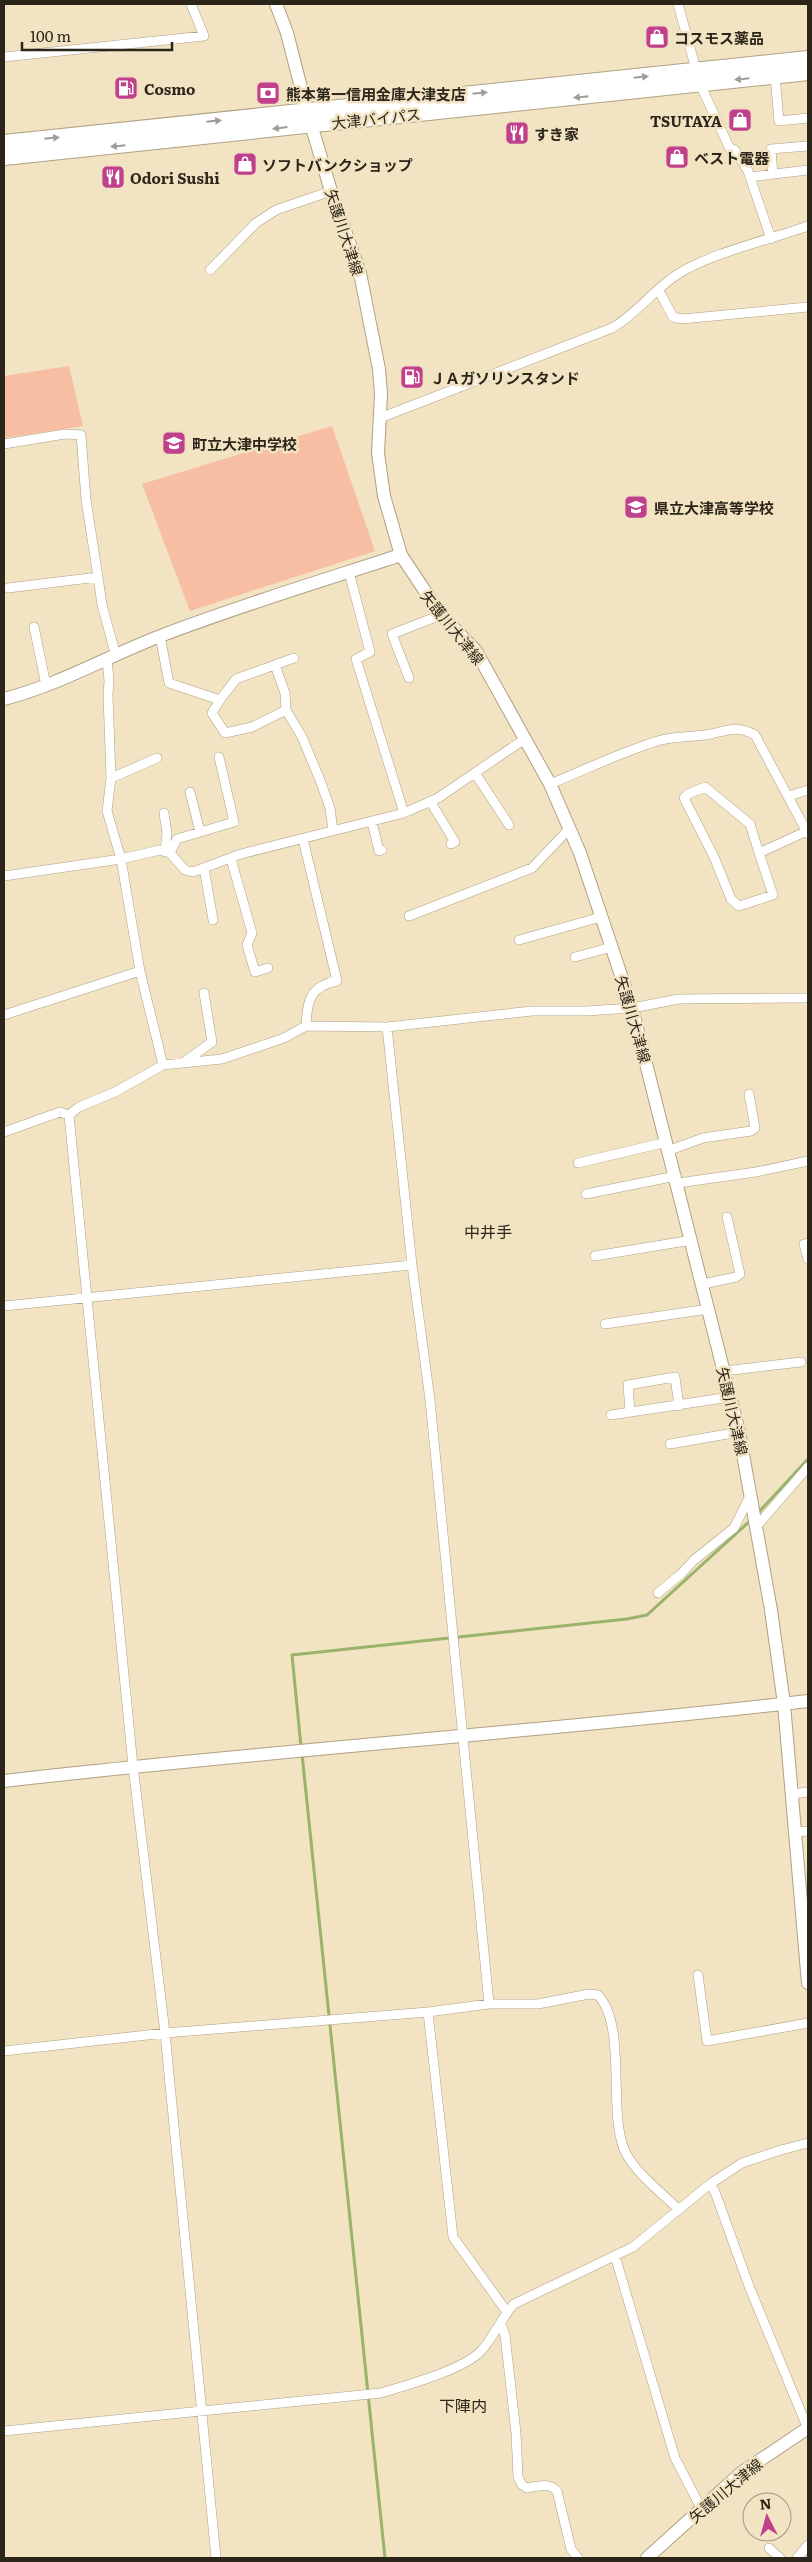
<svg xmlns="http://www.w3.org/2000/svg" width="812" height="2562" viewBox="0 0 812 2562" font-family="Literata,'Noto Sans JP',serif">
  <rect width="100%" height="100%" fill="#f2e3c3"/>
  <!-- green -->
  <path fill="#f7bea3" d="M69,366l14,60 -79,12v-62z
    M332,426l43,125 -185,60 -48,-127z"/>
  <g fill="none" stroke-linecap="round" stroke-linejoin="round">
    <!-- stream -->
    <path stroke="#99b36a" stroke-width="3" d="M757,1514l51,-55
      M301,1747l-9,-92 335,-36 20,-4 104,-95
      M302,1754l83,804"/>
    <!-- street casing -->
    <g stroke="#afa182" stroke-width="10">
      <path id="street" d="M678,4l22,80 30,65 5,1 13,21 23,68
        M4,57l200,-21 -13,-32
        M775,76l4,45 29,-3
        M773,174l-2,-25 37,-3
        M750,177l58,-7
        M210,270l46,-47 20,-13 55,-19
        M659,291l14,26 9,2 126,-12
        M380,418l232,-90c25,-14 42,-39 66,-54 33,-21 91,-34 130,-48
        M4,444l61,-10 16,1 5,65 12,77
        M349,572l21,80 -14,7 48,154
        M8,588l90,-11 4,28 14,51
        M34,627l12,58
        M160,636l9,47 51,17 -8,13 13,20 27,-6 34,-17
        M107,659l2,22 -1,14 3,83 -4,33 14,48 19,112 23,94
        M275,665l10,28 1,17 16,27 18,43 10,28 3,23
        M409,678l-17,-44 49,-19
        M220,700l16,-21 58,-21
        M475,773l34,52
        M111,778l46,-20
        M550,784c37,-15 73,-33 111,-44 16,-4 34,-3 50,-6 17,-4 27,-9 44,1l53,99
        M190,792l10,40
        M789,796l19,-6
        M430,801l25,41 -4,2
        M164,813l3,20 -2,19
        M372,822l7,29 3,-1
        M303,839l34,142c-27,5 -30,20 -31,45
        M170,853l7,-14 57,-17 -15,-65
        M759,853l-9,-29 -45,-37 -17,7 -4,4 30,59 17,42 8,7 34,-11 -14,-42 48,-22
        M231,859l21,74 -5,12 8,27 13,-4
        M204,868l9,52
        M4,876l117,-17 39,-9 10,3 15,17 8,2 48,-18 163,-41 34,-15 88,-60
        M409,916l123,-48 37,-39
        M519,940l82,-23
        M575,957l37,-10
        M4,1015l136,-44
        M387,1027l25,238 18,135 59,604
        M183,1063l29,-21 -8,-49
        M69,1115l64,651 32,267 51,525
        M69,1115l10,-8 36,-15 48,-27 59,-6 62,-21 22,-12 81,1 145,-16h54l46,-3 47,-9 129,-1
        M4,1132l56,-20 9,3
        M670,1150l33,-12 48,-7 4,-3 -6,-34
        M578,1163l89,-21
        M678,1183l78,-11 52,-11
        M586,1194l90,-18
        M808,1243l-4,1 4,15
        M595,1256l97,-16
        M703,1284l33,-7 4,-3 -13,-57
        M4,1306l408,-41
        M605,1324l104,-15
        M724,1371l77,-9
        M630,1412l-2,-27 47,-8 4,29
        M611,1415l119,-18
        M670,1444l69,-12
        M756,1527l52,-60
        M658,1593l23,-19 13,-14 40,-32 16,-32
        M792,1794l16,-2
        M795,1832l13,-1
        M698,1975l9,66 101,-18
        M428,2012l25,225 54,75
        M4,2051l161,-18 263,-21 61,-8h49l51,-10 9,1c29,31 10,115 26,154 8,21 38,44 54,60
        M710,2184l5,8 34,94 59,143
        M615,2256l60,202 26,50
        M501,2325l4,10 11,98 2,44 4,8 5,3c11,-2 22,-6 30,3l14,58 7,9
        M4,2431l377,-38c26,-8 82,-23 100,-42 13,-14 20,-33 33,-47l119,-57 77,-63 32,-21 39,-13 27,-7
        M769,2548l11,10
        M797,2558l11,-13"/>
    </g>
    <!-- secondary casing -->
    <g stroke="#afa182" stroke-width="14">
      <path id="secondary" d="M276,4l11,29 20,78 24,80 29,82 19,96 2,25 -3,59 6,43 17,59 40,60 35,36 74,133 30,69 52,155 107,424 32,178 13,94 24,279
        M4,699c55,-14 106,-44 159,-64 78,-30 158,-54 238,-80
        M4,1781c268,-31 537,-49 804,-80
        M647,2558l94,-85 67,-45"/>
    </g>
    <!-- highway casing -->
    <g stroke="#afa182" stroke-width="18">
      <path id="highway" d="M4,143l804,-84
        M4,157l804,-85"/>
    </g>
    <!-- street -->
    <use href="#street" stroke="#fff" stroke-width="9"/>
    <!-- secondary -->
    <use href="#secondary" stroke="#fff" stroke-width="12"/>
    <!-- highway -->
    <use href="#highway" stroke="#fff" stroke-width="16"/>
  </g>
  <!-- one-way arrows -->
  <defs><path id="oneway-solid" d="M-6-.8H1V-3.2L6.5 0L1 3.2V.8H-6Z" transform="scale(1.25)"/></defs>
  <g fill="#a09d98">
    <use href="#oneway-solid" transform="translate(641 77) rotate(-6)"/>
    <use href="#oneway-solid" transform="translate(742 79) rotate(174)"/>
    <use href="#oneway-solid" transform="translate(480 93) rotate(-6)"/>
    <use href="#oneway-solid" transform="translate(581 97) rotate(174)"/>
    <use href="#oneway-solid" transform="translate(214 121) rotate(-6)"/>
    <use href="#oneway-solid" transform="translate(280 128) rotate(173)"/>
    <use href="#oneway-solid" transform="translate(52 138) rotate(-6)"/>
    <use href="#oneway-solid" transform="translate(118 146) rotate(174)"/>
  </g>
  <!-- icons -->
  <defs>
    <g id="shop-square" transform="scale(1.25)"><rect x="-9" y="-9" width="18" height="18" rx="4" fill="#c1408b" stroke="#f2e3c3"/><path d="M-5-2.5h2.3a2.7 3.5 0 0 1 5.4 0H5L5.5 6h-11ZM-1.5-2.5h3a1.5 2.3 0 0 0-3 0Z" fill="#fff"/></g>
    <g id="fuel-square" transform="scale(1.25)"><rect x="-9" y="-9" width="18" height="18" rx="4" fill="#c1408b" stroke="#f2e3c3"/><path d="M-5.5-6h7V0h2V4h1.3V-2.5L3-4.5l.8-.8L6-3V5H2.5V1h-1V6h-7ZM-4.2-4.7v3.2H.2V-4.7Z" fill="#fff"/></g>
    <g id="bank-square" transform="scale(1.25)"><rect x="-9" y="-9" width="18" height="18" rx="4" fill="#c1408b" stroke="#f2e3c3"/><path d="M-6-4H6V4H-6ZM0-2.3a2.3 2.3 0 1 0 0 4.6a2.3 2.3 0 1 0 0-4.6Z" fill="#fff"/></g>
    <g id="restaurant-square" transform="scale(1.25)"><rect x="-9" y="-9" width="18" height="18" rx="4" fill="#c1408b" stroke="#f2e3c3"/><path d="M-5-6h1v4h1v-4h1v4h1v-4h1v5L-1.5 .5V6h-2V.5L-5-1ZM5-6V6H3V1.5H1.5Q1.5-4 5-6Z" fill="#fff"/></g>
    <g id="school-square" transform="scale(1.25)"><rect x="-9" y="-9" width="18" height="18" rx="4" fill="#c1408b" stroke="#f2e3c3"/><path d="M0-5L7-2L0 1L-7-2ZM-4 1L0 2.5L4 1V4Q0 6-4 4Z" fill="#fff"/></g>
  </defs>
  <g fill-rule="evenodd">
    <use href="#shop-square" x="657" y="37"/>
    <use href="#fuel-square" x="126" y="88"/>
    <use href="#bank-square" x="268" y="93"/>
    <use href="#shop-square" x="740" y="120"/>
    <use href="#restaurant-square" x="517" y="133"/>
    <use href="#shop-square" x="677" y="157"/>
    <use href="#shop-square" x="245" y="164"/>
    <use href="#restaurant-square" x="113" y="177"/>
    <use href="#fuel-square" x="412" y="377"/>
    <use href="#school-square" x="174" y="443"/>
    <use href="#school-square" x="636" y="507"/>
  </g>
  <g text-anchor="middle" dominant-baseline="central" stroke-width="5" stroke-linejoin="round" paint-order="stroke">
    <!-- poi labels -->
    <g font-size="15" font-weight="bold" fill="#2b2619" stroke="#f2e3c3" text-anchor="start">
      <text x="674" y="37">コスモス薬品</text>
      <text x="144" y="88">Cosmo</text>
      <text x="286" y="93">熊本第一信用金庫大津支店</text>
      <text x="722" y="120" text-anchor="end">TSUTAYA</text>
      <text x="534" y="133">すき家</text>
      <text x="694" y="157">ベスト電器</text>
      <text x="262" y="164">ソフトバンクショップ</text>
      <text x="130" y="177">Odori Sushi</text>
      <text x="430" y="377">ＪＡガソリンスタンド</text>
      <text x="192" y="443">町立大津中学校</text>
      <text x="654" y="507">県立大津高等学校</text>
    </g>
    <!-- street labels -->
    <g font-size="15" fill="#2b2619" stroke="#f2e3c3">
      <text transform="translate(376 118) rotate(-6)">大津バイパス</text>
      <text transform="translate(345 232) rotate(72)">矢護川大津線</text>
      <text transform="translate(453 627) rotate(51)">矢護川大津線</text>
      <text transform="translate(634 1019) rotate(74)">矢護川大津線</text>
      <text transform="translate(733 1411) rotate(77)">矢護川大津線</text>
      <text transform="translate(725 2490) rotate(-40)">矢護川大津線</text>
    </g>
    <!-- neighbourhood labels -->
    <g font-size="16" fill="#2b2619" stroke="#f2e3c3">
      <text x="488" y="1231">中井手</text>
      <text x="463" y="2405">下陣内</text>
    </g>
  </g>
  <!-- border -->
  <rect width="812" height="2562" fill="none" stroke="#2b2619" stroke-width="10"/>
  <!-- north arrow -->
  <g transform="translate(767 2517) rotate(354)"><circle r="24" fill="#f2e3c3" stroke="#a2977f"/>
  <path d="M0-4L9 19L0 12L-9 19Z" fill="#c1408b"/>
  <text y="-8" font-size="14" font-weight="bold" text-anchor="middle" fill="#2b2619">N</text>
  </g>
  <!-- scale -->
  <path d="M22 42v8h150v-8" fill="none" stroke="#2b2619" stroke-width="2.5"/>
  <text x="30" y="42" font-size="15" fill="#2b2619" stroke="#f2e3c3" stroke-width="4" paint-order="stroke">100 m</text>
</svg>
